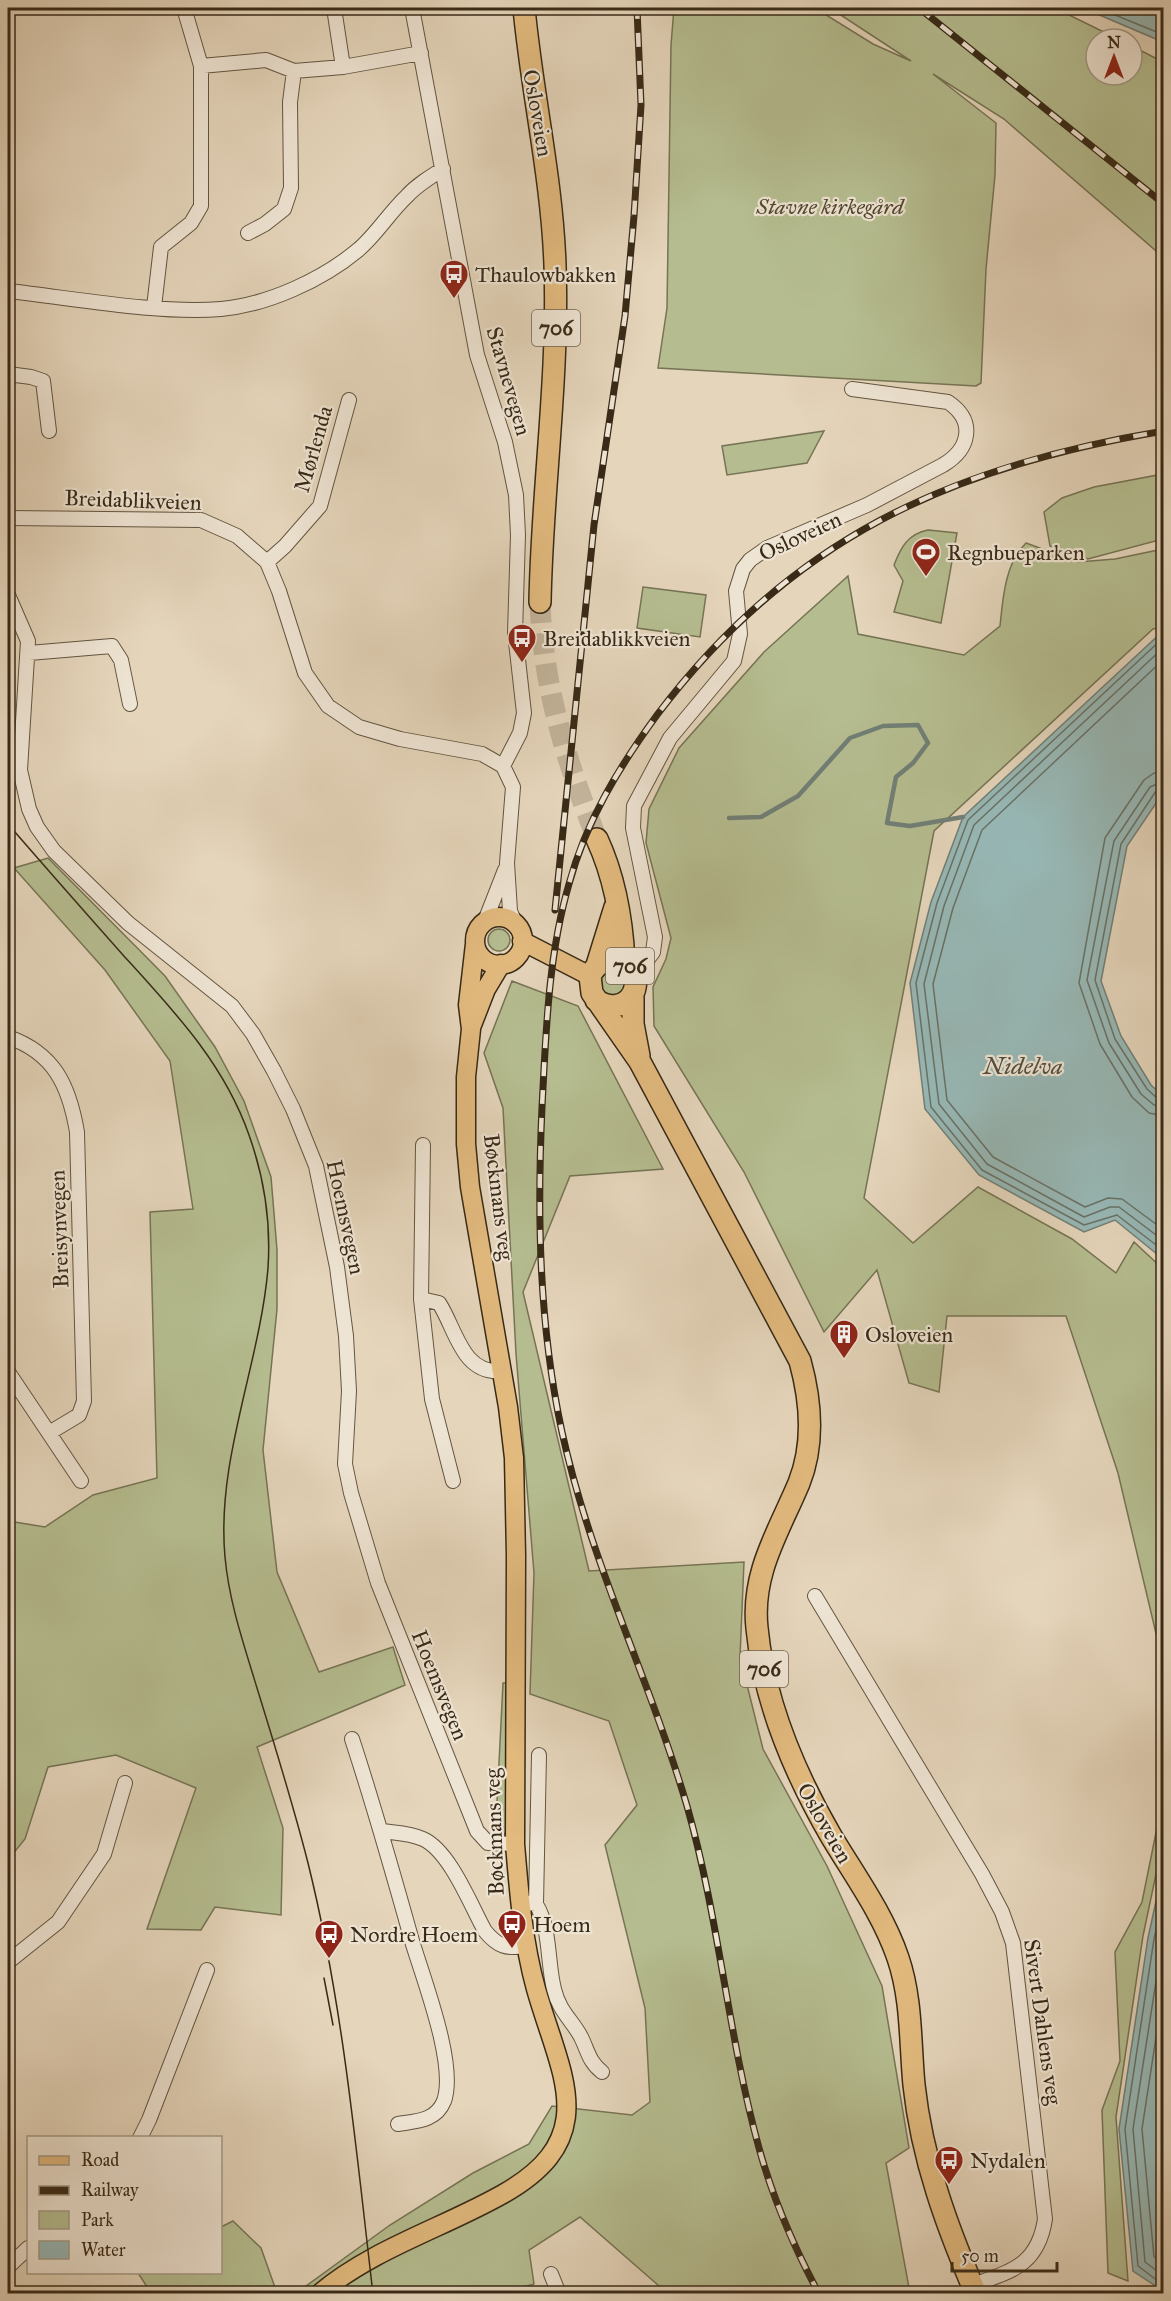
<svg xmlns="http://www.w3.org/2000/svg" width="1171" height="2301" viewBox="0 0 1171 2301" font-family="'IM FELL Great Primer',serif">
  <rect width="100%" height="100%" fill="#e5d5bb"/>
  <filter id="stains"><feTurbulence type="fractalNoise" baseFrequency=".00333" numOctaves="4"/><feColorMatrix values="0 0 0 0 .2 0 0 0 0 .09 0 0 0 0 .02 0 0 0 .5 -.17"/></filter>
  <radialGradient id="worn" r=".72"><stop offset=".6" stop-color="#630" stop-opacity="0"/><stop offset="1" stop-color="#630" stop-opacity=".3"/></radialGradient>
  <!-- green -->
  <path fill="#b5bd90" stroke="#767454" stroke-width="1.5" d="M674,8h141l58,36 38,17 -81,-53h225l63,31h-22v36h36v-29l31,16v195l-159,-138 -71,-45 63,49 -1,52 -9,94 -5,114 -5,3 -318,-18 9,-60 4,-263z
    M824,431l-17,32 -80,12 -5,-29z
    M1163,474v65l-75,20 -38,-13 -6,-34 18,-14 32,-11z
    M928,530l29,3 -16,90 -47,-11 9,-31 -9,-16c7,-18 14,-31 34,-35z
    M1026,543l52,19 37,-3 48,-10v78l-10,2 -219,202 -70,367 49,45 65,-56 94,52 44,34 18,-31 29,27 -2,20 3,7 -1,367 -45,-190 -52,-157h-119l-8,76 -30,-9 -32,-113 -53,62 -80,-160 -90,-146 -1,-39 13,-28 5,-21 -25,-95 3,-34 30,-61 85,-96 84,-76 10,58 106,21 36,-29c3,-29 5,-62 26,-83z
    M643,587l63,8 -6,42 -63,-9z
    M48,858l117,118 50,71 29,54 27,76 6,73v59l-14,141 14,122 42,100 74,-25 12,38 -148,62 26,81 -2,87 -66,-8 -14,23 -54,-1 49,-141 -80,-33 -68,12 -23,72 -17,21v-339l37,6 48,-32 64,-17 -7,-266 43,-3 -23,-148 -65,-91 -91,-102z
    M488 940a11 11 0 1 1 22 0a11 11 0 1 1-22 0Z
    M599 982a13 13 0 1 1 26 0a13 13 0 1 1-26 0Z
    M512,981l66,25 85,163 -93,7 -47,116 66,279 155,-9 -4,95 23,92 64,117 55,120 27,162 -23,15 24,130h-246l-5,-7 -79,-69 -51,33 5,34 -33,9 -206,1 95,-69 83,-52 56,-29 23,-38 80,9 18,-13 -5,-94 -40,-163 32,-40 -28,-84 -79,-27 4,-121 -18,-219 -13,-246 -19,-55z
    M503,1683h5l-1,146 -3,6 -5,1 -2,-33z
    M1163,1798v43l-20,95 -27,181 12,164 -20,-8 -6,-163 18,-49 -5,-109 27,-50z
    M233,2221l28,27 16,45h-126l-13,-20 82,-1 1,-45z"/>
  <!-- water -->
  <path fill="#97b8b6" stroke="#717f76" stroke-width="1.5" d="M1083,8h80v34z
    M1163,631v162l-36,53 -26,135 20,55 30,49 12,11v163l-48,-39 -31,12 -105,-57 -54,-66 -15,-126 21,-81 32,-85z
    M1163,1869l1,424 -11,1 1,-9 -21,-14 -14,-142 29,-191z"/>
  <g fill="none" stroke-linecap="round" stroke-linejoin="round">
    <!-- shore -->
    <path stroke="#687166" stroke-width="1.5" d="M1098,8l66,27
      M1164,637l-196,183 -31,83 -21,80 15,124 51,63 102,55 33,-10 47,36
      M1164,647l-190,178 -30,81 -20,78 15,120 48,60 97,53 26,-10h9l45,34
      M1164,659l-182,171 -29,78 -20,76 14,116 46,57 92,50 23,-9 14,1 42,31
      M1164,772l-10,1 -10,7 -39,58 -26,145 21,61 32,53 17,16 15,3
      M1164,781l-14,6 -36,54 -27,139 22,63 32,51 13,11 10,2
      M1164,788l-8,3 -35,53 -26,136 20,59 32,50 11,10 6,1
      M1164,1930l-31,199 12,133 19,14
      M1164,1985l-22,144 12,128 10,7
      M1159,2294l-1,-13 -20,-15 -13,-137 29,-190 10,-43"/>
    <!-- stream -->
    <path stroke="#717f76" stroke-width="4.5" d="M729,818l32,-1 37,-21 52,-58 33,-12 35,-1 10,18 -15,20 -17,14 -9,46 23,3 53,-9"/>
    <!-- highway-tunnel -->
    <path stroke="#c2b39a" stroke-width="21" stroke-dasharray="21 10" stroke-linecap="butt" d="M540,602c3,86 26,158 57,237"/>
    <!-- minor casing -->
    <g stroke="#635540" stroke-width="16">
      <path id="minor" d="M334,8l9,59
        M412,8l65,347 28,87 11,53 2,40 -3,98 9,80 -4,20 -17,33
        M201,66l65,-6 28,11 49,-4 78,-14
        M248,233l17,-9 19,-15 7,-21 -1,-86 4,-31
        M8,291c65,7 148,23 213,18 46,-4 101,-29 137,-59 18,-15 31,-37 49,-54 10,-11 23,-19 36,-27
        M154,307l7,-60 30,-24 10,-17v-140l-17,-58
        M8,374l23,3 12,4 6,50
        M8,518l193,2 36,16 30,26 12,29 26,82 23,33 31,21 41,12 82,15 21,12 10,21 -6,76 3,48 5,12
        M267,562l18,-16 35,-40 29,-106
        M8,595l20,46 -8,129 9,39 8,18 17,24 74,72 104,83 21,28 21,37 19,38 23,57 21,101 9,69 3,55 -4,73 6,29 27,90 99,248 11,12 27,1
        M29,653l83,-7 9,14 9,44
        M485,921l20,-51
        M636,975l17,-23 2,-15 -22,-109 1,-22 36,-68 64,-77 6,-27 -4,-43 7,-22 7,-9 17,-12 100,-43 76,-40c27,-16 33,-44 5,-63l-96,-13
        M8,1037c46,16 61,48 69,95l7,269 -5,14 -30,18
        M423,1145l-2,154 18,4c17,26 23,72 63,68
        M421,1299l11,100 21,82
        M8,1372l73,109
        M815,1596l167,278 20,38 11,31 32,276c-7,46 -33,52 -72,66
        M352,1739c22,67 41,134 60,202 11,37 45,124 32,160 -8,20 -27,20 -46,23
        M382,1831c14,2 28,2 41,8 27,12 48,67 62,92 13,16 22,18 41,15
        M520,1902l16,2c15,25 11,58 18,85 5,22 18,31 27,48 7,14 8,25 21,35
        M536,1904l3,-149
        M8,1962l50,-40 46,-68 21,-71
        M140,2138l9,-18 58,-150
        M8,2267l20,-19
        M551,2274l8,20"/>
    </g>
    <!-- major casing -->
    <g stroke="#382a17" stroke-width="21">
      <path id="major" d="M475 941a24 24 0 1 1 48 0a24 24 0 1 1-48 0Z
        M522,941l68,35
        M472,1025l14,-36 15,-25
        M319,2294c53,-45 124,-66 184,-100 101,-57 57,-120 33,-205 -13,-47 -17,-96 -21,-145l1,-288 -2,-98 -6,-51 -38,-220 -4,-43v-67l5,-48 -3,-24 7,-61"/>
    </g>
    <!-- highway casing -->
    <g stroke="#382a17" stroke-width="24">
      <path id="highway" d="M524,8c8,86 28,170 31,257 4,113 -13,225 -15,337
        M597,839c18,39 25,80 27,122
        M597,965l18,-58
        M633,997v27l6,32
        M596,1000c25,17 50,-7 35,-33 -15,-12 -32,-9 -41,9l2,17 48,69 160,299c11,40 15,82 -1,122 -20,48 -48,90 -42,145 7,74 37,144 74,208 24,40 52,78 67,122 14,41 12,85 16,127 8,74 33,142 62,209"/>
    </g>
    <!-- minor -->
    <use href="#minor" stroke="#eee4d3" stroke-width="14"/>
    <!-- major -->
    <use href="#major" stroke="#e2ba7e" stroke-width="18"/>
    <!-- highway -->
    <use href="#highway" stroke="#e2ba7e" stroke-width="21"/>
    <!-- tram -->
    <path stroke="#382a17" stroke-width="1.5" d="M8,824c38,44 76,87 115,131 50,55 101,108 126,180 15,42 22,88 19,133 -8,96 -52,191 -43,289 4,45 19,88 32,131 18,58 36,116 51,175 35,141 48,286 65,431
      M324,1978l9,47"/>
    <!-- rail casing -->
    <g stroke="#382a17" stroke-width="7">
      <path id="rail" d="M919,8l245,196
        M555,910l39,-385 31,-209 9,-100 7,-111 -4,-97
        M819,2294c-25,-47 -46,-95 -60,-146 -31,-112 -40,-230 -72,-342 -37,-126 -97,-245 -125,-374 -23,-107 -25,-215 -20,-325 4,-74 6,-151 27,-223 17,-63 50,-117 88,-169 133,-176 294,-249 507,-284"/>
    </g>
    <!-- rail -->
    <use href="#rail" stroke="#eee4d3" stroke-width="4.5" stroke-dasharray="14" stroke-linecap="butt"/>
  </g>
  <!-- icons -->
  <defs>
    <g id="bus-pin" transform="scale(1.5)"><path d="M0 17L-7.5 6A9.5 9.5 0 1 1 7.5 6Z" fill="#8f2418" stroke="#eee4d3"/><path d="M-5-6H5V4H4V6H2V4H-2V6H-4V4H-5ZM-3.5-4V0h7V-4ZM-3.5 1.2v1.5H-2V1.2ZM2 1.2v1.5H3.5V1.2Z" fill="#fff"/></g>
    <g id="stadium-pin" transform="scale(1.5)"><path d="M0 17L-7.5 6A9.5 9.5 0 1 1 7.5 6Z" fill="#8f2418" stroke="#eee4d3"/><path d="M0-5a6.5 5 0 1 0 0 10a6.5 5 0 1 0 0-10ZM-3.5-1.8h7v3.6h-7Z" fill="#fff"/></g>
    <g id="building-pin" transform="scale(1.5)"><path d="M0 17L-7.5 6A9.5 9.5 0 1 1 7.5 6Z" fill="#8f2418" stroke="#eee4d3"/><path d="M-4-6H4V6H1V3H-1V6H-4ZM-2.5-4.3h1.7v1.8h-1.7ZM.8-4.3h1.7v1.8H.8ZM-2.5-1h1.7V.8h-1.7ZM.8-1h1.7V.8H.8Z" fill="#fff"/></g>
  </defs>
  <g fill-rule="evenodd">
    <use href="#bus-pin" x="454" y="274"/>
    <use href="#stadium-pin" x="926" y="552"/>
    <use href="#bus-pin" x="522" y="638"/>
    <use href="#building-pin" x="844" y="1334"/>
    <use href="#bus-pin" x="512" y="1924"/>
    <use href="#bus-pin" x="329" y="1934"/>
    <use href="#bus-pin" x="949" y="2160"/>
  </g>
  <g text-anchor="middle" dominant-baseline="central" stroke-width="4.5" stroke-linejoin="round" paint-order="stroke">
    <!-- shield labels -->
    <g fill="#eee4d3" stroke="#6f624f" stroke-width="1.5">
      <rect x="532" y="310" width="48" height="36" rx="4.5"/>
      <rect x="606" y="948" width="48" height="36" rx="4.5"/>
      <rect x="740" y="1651" width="48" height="36" rx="4.5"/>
    </g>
    <g font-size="21" font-weight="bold" fill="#382a17">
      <text x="556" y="328">706</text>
      <text x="630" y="966">706</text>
      <text x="764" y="1669">706</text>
    </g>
    <!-- street labels -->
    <g font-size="22" fill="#382a17" stroke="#eee4d3">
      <text transform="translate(538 113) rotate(80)">Osloveien</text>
      <text transform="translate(509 381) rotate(74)">Stavnevegen</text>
      <text transform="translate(313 449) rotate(-74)">Mørlenda</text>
      <text transform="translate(133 500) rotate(2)">Breidablikveien</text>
      <text transform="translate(800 536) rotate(-25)">Osloveien</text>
      <text transform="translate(499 1197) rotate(83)">Bøckmans veg</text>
      <text transform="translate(346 1217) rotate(78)">Hoemsvegen</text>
      <text transform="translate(59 1229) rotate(-92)">Breisynvegen</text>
      <text transform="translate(440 1685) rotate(68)">Hoemsvegen</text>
      <text transform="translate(825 1823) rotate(60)">Osloveien</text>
      <text transform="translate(494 1832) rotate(-92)">Bøckmans veg</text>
      <text transform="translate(1043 2022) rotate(82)">Sivert Dahlens veg</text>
    </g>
    <!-- park labels -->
    <g font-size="22" font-style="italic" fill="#51472f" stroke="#eee4d3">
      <text x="830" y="206">Stavne kirkegård</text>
    </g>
    <!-- poi labels -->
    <g font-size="22" fill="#382a17" stroke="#eee4d3" text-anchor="start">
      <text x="475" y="274">Thaulowbakken</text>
      <text x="947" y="552">Regnbueparken</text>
      <text x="543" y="638">Breidablikkveien</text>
      <text x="865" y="1334">Osloveien</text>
      <text x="533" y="1924">Hoem</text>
      <text x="350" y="1934">Nordre Hoem</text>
      <text x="970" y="2160">Nydalen</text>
    </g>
    <!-- water labels -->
    <g font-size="24" font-style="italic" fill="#504e3f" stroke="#eee4d3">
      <text x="1023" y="1066">Nidelva</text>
    </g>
  </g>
  <!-- margin -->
  <rect width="1171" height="2301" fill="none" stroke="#e5d5bb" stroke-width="30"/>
  <rect x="9" y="9" width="1153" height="2283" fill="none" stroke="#382a17" stroke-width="3"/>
  <rect x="15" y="15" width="1141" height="2271" fill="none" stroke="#382a17" stroke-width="1.5"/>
  <!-- legend -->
  <rect x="27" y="2136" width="195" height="138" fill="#eee4d3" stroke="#a59a88" stroke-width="1.5"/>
  <rect x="39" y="2156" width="30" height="9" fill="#e2ba7e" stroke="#a59a88" stroke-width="1.5"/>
  <text x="81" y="2166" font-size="18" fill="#382a17">Road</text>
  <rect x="39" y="2186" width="30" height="9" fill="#382a17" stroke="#a59a88" stroke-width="1.5"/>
  <text x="81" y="2196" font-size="18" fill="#382a17">Railway</text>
  <rect x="39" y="2211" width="30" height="18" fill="#b5bd90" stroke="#a59a88" stroke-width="1.5"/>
  <text x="81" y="2226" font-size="18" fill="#382a17">Park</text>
  <rect x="39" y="2241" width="30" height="18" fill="#97b8b6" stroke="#a59a88" stroke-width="1.5"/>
  <text x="81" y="2256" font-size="18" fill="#382a17">Water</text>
  <!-- north arrow -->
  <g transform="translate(1114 57)"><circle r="28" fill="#eee4d3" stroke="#a59a88" stroke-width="1.5"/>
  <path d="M0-4.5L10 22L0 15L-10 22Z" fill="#8f2418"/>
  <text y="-9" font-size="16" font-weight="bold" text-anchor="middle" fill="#382a17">N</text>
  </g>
  <!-- scale -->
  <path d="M952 2262v9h105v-9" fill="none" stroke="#382a17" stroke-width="3"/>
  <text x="961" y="2262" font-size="18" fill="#382a17" stroke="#eee4d3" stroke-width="4.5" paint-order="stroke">50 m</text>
  <rect width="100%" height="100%" filter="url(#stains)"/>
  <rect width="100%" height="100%" fill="url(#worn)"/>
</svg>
